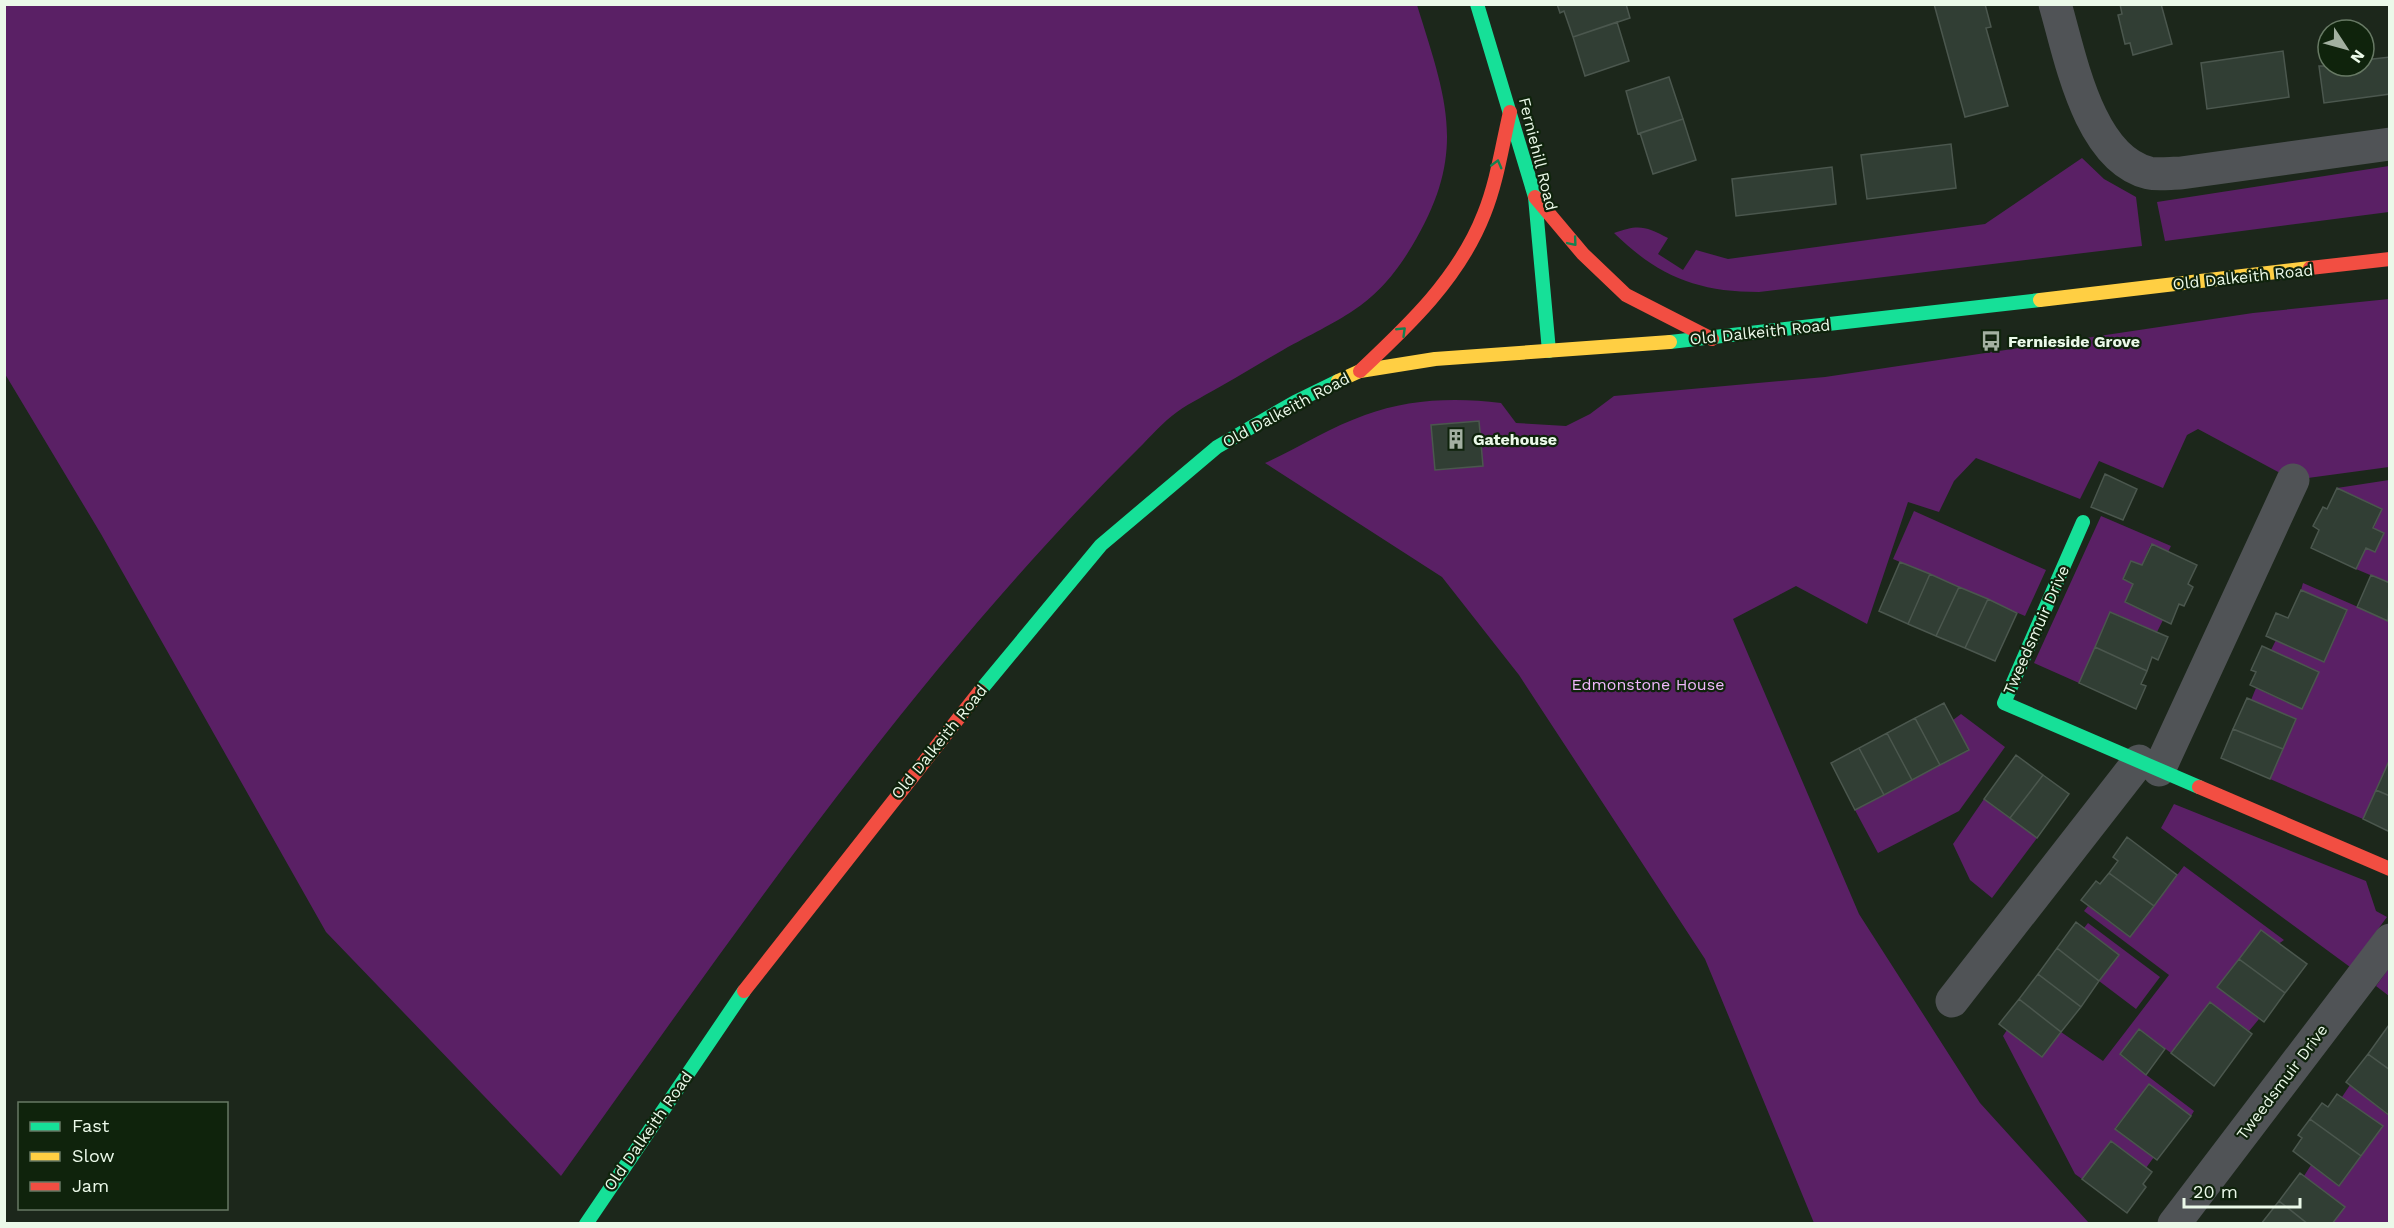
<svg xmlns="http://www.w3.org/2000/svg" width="2394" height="1228" viewBox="0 0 2394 1228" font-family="'Work Sans',sans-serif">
  <rect width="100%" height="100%" fill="#1c271b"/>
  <!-- green -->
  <path fill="#5a2065" d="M4,5h1413c30,96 51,148 -5,241 -37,62 -70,71 -129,104 -20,11 -40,24 -60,35 -15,9 -32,17 -46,27 -14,10 -27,25 -39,37 -221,218 -397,476 -577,727l-235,-244 -225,-398 -96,-160z
    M2082,158l22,21 32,18 6,49 -383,46c-62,0 -101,-16 -145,-59 24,-9 32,-7 54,5l-10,16 25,16 13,-20 32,9 257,-35z
    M2389,166v46l-224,29 -8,-39z
    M2389,299v168l-96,13 -95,-51 -11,6 -24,53 -64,-27 -19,38 -104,-41 -22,23 -15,31 -31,-10 -41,122 -71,-38 -63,33 126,295 121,189 109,120h-275l-109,-264 -186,-284 -77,-98 -177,-114c33,-15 66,-36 100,-48 42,-16 91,-18 136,-12l15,20 50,3 24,-12 24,-18 211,-19 428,-64z
    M2389,480v103l-33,-14 26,-60 -45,-21z
    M1914,511l132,59 -21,46 -132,-57z
    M2101,516l70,30 -3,6 -17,-8 -9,21 -11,-4 -8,18 10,5 -8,18 38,18 -6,12 -46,-20 -32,71 -45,-20z
    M2303,583l85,37 1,-2v143l-26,58 -93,-40 13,-30 -32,-49 5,-12 46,21 17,-37 -48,-22 5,-10 48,21 23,-50 -46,-21z
    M1961,714l44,33 -46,64 -81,42 -23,-43 113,-60 -15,-30z
    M1984,799l53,39 -45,60 -22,-18 -17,-36z
    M2174,804l192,77 10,30 11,6 -37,50 -189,-139z
    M2184,866l100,74 -66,47 41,32 -10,12 -39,-29 -39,51 -32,-24 -19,26 74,56 -3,5 -42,-31 -34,43 39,29 -8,11 -35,-26 -29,37 -7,-5 -72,-138 4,-6 35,27 19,-25 42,29 66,-86 -85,-64 4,-5 42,31z
    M2088,923l72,54 -24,32 -37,-28 20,-26 -35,-27z
    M2389,968v28l-13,-10z
    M2350,1085l39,31v107h-57l-28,-47 7,-11 28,21 43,-59 -40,-30z"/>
  <!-- building -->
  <path fill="#313e34" stroke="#4b574e" stroke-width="1.5" d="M1557,4h69l4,14 -57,19 -9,-26 -4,2z
    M1934,4h51l6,23 -5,1 22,78 -43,11z
    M2120,4h41l11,40 -39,11 -3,-12 -5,1 -7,-29 4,-1z
    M1617,22l12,39 -44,15 -12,-39z
    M2283,51l6,46 -82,12 -6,-46z
    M2390,57v37l-66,9 -5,-37h45v-6z
    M1669,77l14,42 -45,15 -12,-43z
    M1683,119l13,41 -43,14 -13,-41z
    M1951,144l5,44 -89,11 -6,-44z
    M1832,167l4,37 -100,12 -4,-37z
    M1479,421l4,45 -48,4 -4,-45z
    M2105,474l32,15 -14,31 -32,-13z
    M2337,488l45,21 -9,19 11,5 -9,19 -9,-4 -10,21 -45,-21 8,-18 -6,-4 10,-19 4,2z
    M2152,544l45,21 -9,19 5,3 -9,19 -5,-2 -8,20 -46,-22 8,-18 -10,-5 8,-18 11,4z
    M1900,562l30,12 -22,50 -29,-13z
    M1930,574l29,13 -23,49 -28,-12z
    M2371,575l19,8 -2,38 -31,-14z
    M1959,587l29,12 -23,49 -29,-12z
    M2301,590l46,20 -23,52 -58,-26 10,-23 12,5z
    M1988,599l29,14 -22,48 -30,-13z
    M2110,612l58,25 -10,23 -6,-3 -5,14 -52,-24z
    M2262,646l57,26 -17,37 -52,-24 6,-13 -5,-2z
    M2095,647l52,24 -6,13 5,2 -10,23 -57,-26z
    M2247,698l49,21 -13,30 -50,-20z
    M1944,703l25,47 -29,15 -25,-47z
    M1915,718l25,47 -28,15 -25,-47z
    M2233,729l50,20 -13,30 -49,-21z
    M1887,733l25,47 -28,15 -25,-47z
    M1859,748l25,47 -29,15 -24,-47z
    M2016,755l27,20 -33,43 -26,-19z
    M2389,761h1v35l-14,-6z
    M2043,775l26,19 -32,44 -27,-20z
    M2376,790l14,6v36l-27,-13z
    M2127,837l50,38 -23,31 -45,-33 9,-12 -5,-4z
    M2109,873l45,33 -24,31 -49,-37 15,-19 4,3z
    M2076,922l43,33 -20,26 -42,-33z
    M2261,930l46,34 -22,29 -46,-34z
    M2057,948l42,33 -18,26 -43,-33z
    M2239,959l46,34 -21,29 -47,-35z
    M2038,974l43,33 -20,25 -42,-33z
    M2019,999l42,33 -19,25 -43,-33z
    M2210,1002l42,32 -38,52 -43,-33z
    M2389,1025l1,1v44l-22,-16z
    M2139,1029l26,20 -19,26 -26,-21z
    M2368,1054l22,16v46l-44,-34z
    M2149,1084l42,32 -34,44 -42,-31z
    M2337,1094l46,32 -22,30 -51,-37 12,-16 6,4z
    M2310,1119l51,37 -22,30 -46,-35 9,-13 -4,-3z
    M2111,1141l41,31 -9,12 3,3 -19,26 -45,-34z
    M2300,1173l45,34 -13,17h-24l-29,-23z
    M2279,1201l29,23h-47z"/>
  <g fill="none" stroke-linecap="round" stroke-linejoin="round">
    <!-- street -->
    <path stroke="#505356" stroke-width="33" d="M2055,4c15,51 33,154 94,169 9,2 22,0 32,0l209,-29
      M2159,770l134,-290
      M1952,1001l187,-240
      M2174,1224l216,-284"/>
    <!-- fast -->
    <path stroke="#16e098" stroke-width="14" d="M1477,4l58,193 14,154
      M1670,342l370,-42
      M2083,522l-79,181 195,84
      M980,691l121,-146 116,-98 78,-45 43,-21
      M586,1224l158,-233"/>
    <!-- slow -->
    <path stroke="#ffcf43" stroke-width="14" d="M2040,300l270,-32
      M1338,381l22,-10 75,-12 235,-17"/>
    <!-- jam -->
    <path stroke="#f24e42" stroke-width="14" d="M1535,197l48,57 43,41 86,44
      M2310,268l80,-9
      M1360,371c49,-46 99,-93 124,-157 13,-32 18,-68 26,-102
      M2199,787l191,82
      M744,991l236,-300"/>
  </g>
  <!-- one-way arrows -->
  <defs><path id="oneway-chevron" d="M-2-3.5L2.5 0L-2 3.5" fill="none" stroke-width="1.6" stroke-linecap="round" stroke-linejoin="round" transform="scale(1.5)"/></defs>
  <g stroke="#128252">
    <use href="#oneway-chevron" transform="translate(1497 164) rotate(-75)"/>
    <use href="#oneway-chevron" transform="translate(1573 242) rotate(50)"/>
    <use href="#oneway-chevron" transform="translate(1402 331) rotate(-44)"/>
  </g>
  <!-- icons -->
  <defs>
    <g id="bus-bare" transform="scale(1.62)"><path d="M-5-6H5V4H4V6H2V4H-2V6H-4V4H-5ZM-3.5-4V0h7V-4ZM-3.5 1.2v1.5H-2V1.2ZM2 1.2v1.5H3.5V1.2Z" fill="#a3b0a1" stroke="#0f230c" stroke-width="2.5" paint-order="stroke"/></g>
    <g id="building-bare" transform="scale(1.62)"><path d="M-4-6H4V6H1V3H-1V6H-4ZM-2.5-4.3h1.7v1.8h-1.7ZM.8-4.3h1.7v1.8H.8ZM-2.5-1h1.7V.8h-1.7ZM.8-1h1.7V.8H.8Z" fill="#a3b0a1" stroke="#0f230c" stroke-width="2.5" paint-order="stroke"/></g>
  </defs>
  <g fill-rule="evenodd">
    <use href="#bus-bare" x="1991" y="341"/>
    <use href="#building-bare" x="1456" y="439"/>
  </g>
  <g text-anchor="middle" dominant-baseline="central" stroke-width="4.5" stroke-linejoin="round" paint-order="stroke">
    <!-- street labels -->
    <g font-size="16" fill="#ebf9e9" stroke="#0f230c">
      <text transform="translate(1538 154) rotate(76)">Ferniehill Road</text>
      <text transform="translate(2243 277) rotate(-6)">Old Dalkeith Road</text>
      <text transform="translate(1760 332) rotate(-6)">Old Dalkeith Road</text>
      <text transform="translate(1286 410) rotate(-28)">Old Dalkeith Road</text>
      <text transform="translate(2036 630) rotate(-66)">Tweedsmuir Drive</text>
      <text transform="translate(939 742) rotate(-51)">Old Dalkeith Road</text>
      <text transform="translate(2282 1082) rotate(-53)">Tweedsmuir Drive</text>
      <text transform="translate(648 1131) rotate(-55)">Old Dalkeith Road</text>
    </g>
    <!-- poi labels -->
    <g font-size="16" font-weight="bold" fill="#ebf9e9" stroke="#0f230c" text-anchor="start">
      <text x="2008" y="341">Fernieside Grove</text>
      <text x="1473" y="439">Gatehouse</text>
    </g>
    <!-- park labels -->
    <g font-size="16" fill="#f0b7fb" stroke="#0f230c">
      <text x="1648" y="684">Edmonstone House</text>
    </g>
  </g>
  <!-- border -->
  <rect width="2394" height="1228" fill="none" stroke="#ebf9e9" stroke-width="12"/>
  <!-- legend -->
  <rect x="18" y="1102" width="210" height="108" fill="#0f230c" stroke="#677964" stroke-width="1.5"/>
  <rect x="30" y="1122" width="30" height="9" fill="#16e098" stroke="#677964" stroke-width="1.5"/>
  <text x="72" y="1132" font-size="18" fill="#ebf9e9">Fast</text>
  <rect x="30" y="1152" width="30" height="9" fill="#ffcf43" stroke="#677964" stroke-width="1.5"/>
  <text x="72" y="1162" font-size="18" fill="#ebf9e9">Slow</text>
  <rect x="30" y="1182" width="30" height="9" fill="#f24e42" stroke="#677964" stroke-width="1.5"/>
  <text x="72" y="1192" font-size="18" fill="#ebf9e9">Jam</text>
  <!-- north arrow -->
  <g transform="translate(2346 48) rotate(126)"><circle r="28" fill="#0f230c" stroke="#677964" stroke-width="1.5"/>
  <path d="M0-4.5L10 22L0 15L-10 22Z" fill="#a3b0a1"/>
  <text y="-9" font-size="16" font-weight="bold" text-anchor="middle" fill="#ebf9e9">N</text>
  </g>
  <!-- scale -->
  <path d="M2184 1198v9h116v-9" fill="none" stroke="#ebf9e9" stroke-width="3"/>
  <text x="2193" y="1198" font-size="18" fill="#ebf9e9" stroke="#0f230c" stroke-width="4.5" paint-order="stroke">20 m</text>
</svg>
